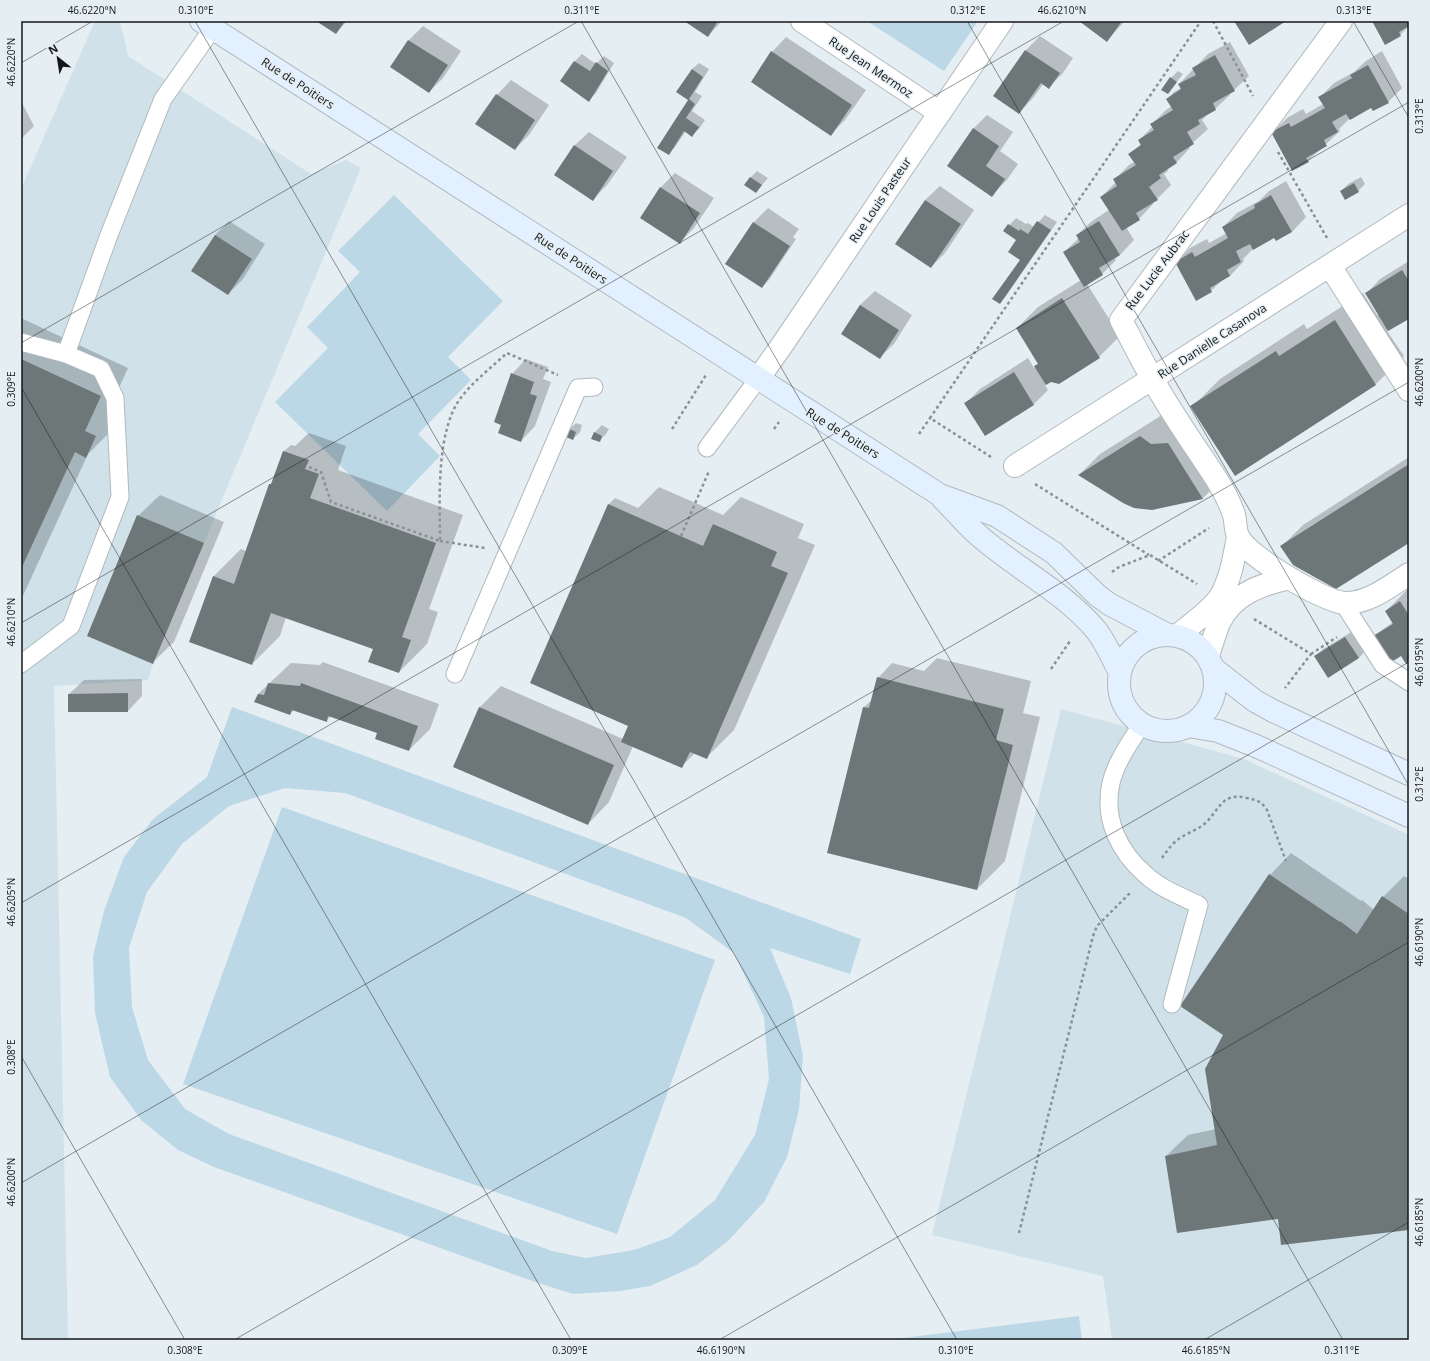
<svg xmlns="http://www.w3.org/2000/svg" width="1430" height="1361" viewBox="0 0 1430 1361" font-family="'Open Sans',sans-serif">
  <rect width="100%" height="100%" fill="#e5eef3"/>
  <!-- built -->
  <path fill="#d0e1ea" d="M95,21h25l8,35 183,118 35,-14 15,8 -208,496 -5,16 -94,6 14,654h-47v-1151z
    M1061,709l183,50 165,76v505h-297l-9,-64 -171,-41z"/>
  <!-- green -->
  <path fill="#bcd8e6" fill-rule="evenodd" d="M867,21h111l-34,50z
    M394,195l109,106 -55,56 23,23 -53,54 22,22 -53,55 -112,-109 53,-54 -21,-21 53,-55 -22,-21z
    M232,707l629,232 -11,35 -80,-26 21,50 12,58 -4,54 -12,47 -23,45 -36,39 -31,24 -47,21 -30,5 -47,3 -38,-12 -321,-115 -36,-17 -36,-29 -32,-44 -15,-64 -2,-57 11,-45 20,-54 29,-38 54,-42zM285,788l60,5 341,125 48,35 30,64 5,62 -14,56 -40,65 -45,37 -36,13 -48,8 -34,-7 -323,-117 -44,-25 -37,-49 -16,-53 -3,-59 18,-56 35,-48 47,-38z
    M282,807l433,153 -98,274 -434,-150z
    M1079,1316l3,24h-195z"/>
  <!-- shadow -->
  <path fill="#0003" d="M318,21h29l-11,12z
    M685,21h37l-14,15z
    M1080,21h45l-18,19z
    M1373,21h36v5l-9,9z
    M423,26l38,25 -18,27 -14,14 -38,-25 18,-27z
    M1040,36l33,22 -10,15 -14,14 -5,-4 -11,15 -14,15 -24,-17 31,-46z
    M786,37l80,53 -21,30 -14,14 -79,-53 20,-29z
    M1230,42l19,34 -15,14 -5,3 1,2 -15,14 -10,6 1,1 -4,4 6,9 -19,17 1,2 -14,15 -9,6 1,2 -4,3 7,11 -14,14 -5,3 1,2 -14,15 -13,8 8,13 -14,15 -5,3 1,2 -14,14 -15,10 33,52 -21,21 -44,21 -10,7 3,5 -14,14 -48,30 -20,-31 14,-14 48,-31 6,10 5,-5 -22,-35 21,-21 43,-27 -17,-28 15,-14 -2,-3 15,-14 17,-11 -8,-13 15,-15 -1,-3 14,-14 5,-3 -4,-7 11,-11 -2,-4 14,-14 -1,-2 14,-14 6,-4 -5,-7 7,-7 7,-4 -2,-4 29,-30z
    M1382,51l20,37 -14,14 -17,5 -21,11 -11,11 1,2 -32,30 -36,-28 15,-15 16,-9 3,5 17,-10 -3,-7 14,-14 20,-11 12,-11z
    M582,54l14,10 8,-8 10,7 -18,30 -7,7 -27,-19 13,-20z
    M699,63l10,6 -14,23 7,4 -10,15 13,9 -6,9 -7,6 -6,-4 -11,16 -7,7 21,-54 -11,-8 14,-23z
    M1178,71l5,3 -15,19 3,-15z
    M511,80l38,25 -20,30 -14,14 -18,-54z
    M21,101l13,25 -13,13z
    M987,115l26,17 -13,19 18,13 -12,17 -14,14 -19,-66z
    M589,132l38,25 -20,28 -14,14 -19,-53z
    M757,171l11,7 -12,14 -6,-14z
    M675,173l39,25 -20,30 -14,14 -38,-24 19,-31z
    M1361,177l4,7 -7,7 -13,7 -4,-7 7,-7z
    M1286,181l20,36 -14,15 -17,4 -21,12 -11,11 1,2 -14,15 -8,4 -11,11 -35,-28 14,-15 17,-9 2,4 18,-10 -4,-6 14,-14 22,-12 10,-10z
    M940,186l34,24 -29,43 -14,14 -6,-67z
    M768,208l31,21 -6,8 3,2 -27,41 -7,7 -35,-23 27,-42z
    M1045,215l12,7 -51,74 -7,7 22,-44 -3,-19 -14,-9 12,-13 10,6 2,-1 6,4z
    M229,221l36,23 -22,35 -15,15 -35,-23 22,-36z
    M1409,261v56l-22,14 17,25 -28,28 -141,90 -43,-67 28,-28 84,-55 3,5 56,-36 14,22 2,-1 -13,-20 14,-15z
    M875,291l37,24 -18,29 -15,14 -35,-28 16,-25z
    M21,318l107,50 -16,35 2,25 -26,26 -67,146z
    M526,359l22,8 -5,12 8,3 -16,44 -14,15 -9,-67z
    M1162,415l62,62 -21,21 -51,11 -73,-34 21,-21z
    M576,423l6,2 -2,7 -7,7 -4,-9z
    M602,425l7,4 -3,5 -7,7 -7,-3 3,-6z
    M309,433l37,13 -8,24 125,45 -34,94 9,3 -11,32 -28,28 -25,-23 -88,-32 -6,19 -28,28 -39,-87 28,-28 5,2 24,-66 3,-3 11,-31 7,-6 4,1z
    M1409,457v84l-127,5 21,-21z
    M659,487l64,28 18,-18 63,27 -6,14 17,7 -81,185 -28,28 -11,-5 -14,14 -48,-21 -24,56 -21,22 -134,-58 26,-59 21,-21 122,53 6,-14 -21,-220 7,-7 23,10z
    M160,495l64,27 -50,120 -22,21 -14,-147z
    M1409,588v73l-8,-7 -26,-18 7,-6 11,-8 -7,-11z
    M1353,631l12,20 -6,7 -43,-2 7,-7z
    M937,658l94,23 -8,32 17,4 -35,144 -28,28 -113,-182 9,-8 5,-21 14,-15 32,8z
    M323,662l116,42 -9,25 -21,21 -31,-17 -47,-17 -5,5 -32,-11 -4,4 -34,-13 2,-7 33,-31 29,2z
    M142,679v17l-14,15 -59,-17 15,-14z
    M1291,853l70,48 1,-1 12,10 9,-13 21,-21 5,3v350l-130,-11 -113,-62 22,-21 28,-6 9,-94 45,-160z"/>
  <!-- building -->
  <path fill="#6d7778" d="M316,21h29l-9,13z
    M684,21h34l-10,16z
    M1079,21h43l-15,21z
    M1234,21h52l-37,24z
    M1372,21h37v5l-10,6 2,4 -16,9z
    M408,40l40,25 -19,28 -39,-26z
    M1025,50l35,23 -11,16 -8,-6 -22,31 -26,-18z
    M771,51l81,54 -21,31 -80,-54z
    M1215,55l20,36 -22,12 3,7 -18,10 2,4 -13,8 7,12 -21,13 4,6 -18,12 2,3 -12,9 9,13 -22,13 4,7 -18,11 -22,-34 17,-11 -4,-7 23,-14 -8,-11 13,-9 -3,-5 16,-10 -4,-6 23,-14 -7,-11 15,-10 -3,-5 18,-9 -4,-7z
    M574,61l16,10 6,-9 12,9 -19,31 -29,-21z
    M1368,65l21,38 -16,8 -2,-3 -21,12 -4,-6 -14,8 6,10 -14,8 3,6 -21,12 3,4 -17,9 -21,-39 18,-9 2,4 34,-19 -7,-11 34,-19 -2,-3z
    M692,69l11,8 -14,22 6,5 -9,14 13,9 -7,10 -8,-6 -15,24 -12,-7 31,-48 -12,-8z
    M1170,77l7,5 -9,12 -7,-4z
    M496,94l39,26 -20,30 -40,-26z
    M973,128l26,18 -13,20 19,13 -13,18 -45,-31z
    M574,145l39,26 -20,30 -39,-26z
    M750,177l12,8 -6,8 -12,-8z
    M1354,183l5,9 -14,8 -5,-9z
    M660,187l40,26 -20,31 -40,-26z
    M1271,195l21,37 -16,9 -2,-3 -21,12 -3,-6 -14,7 5,11 -14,8 3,6 -20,12 2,4 -16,9 -21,-39 17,-10 3,5 33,-19 -6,-11 33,-19 -1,-3z
    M925,200l36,24 -30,44 -36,-24z
    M1037,221l14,9 -51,74 -8,-5 28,-39 -12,-8 8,-12 -13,-9 5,-7 11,7 1,-2 8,5z
    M1099,221l21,34 -21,13 4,7 -19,12 -21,-35 17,-10 -4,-7z
    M753,222l37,24 -28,42 -37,-24z
    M215,235l37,24 -24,36 -37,-24z
    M1402,270l7,11v38l-21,12 -23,-38z
    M1062,298l38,60 -41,26 -8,-2 -5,3 -12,-19 4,-2 -22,-36z
    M860,305l39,25 -19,29 -39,-25z
    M1335,320l41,65 -141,91 -45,-70 86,-55 3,5z
    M21,359l80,37 -16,35 11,5 -10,22 -11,-6 -54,117z
    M1014,372l20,33 -49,31 -21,-33z
    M511,373l23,9 -4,12 7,2 -16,46 -23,-9 3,-8 -7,-3z
    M569,429l7,3 -3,8 -7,-3z
    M594,432l8,4 -2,6 -9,-3z
    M1140,436l11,8 17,-1 35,56 -51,11 -18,-2 -11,-5 -45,-28z
    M283,451l26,9 -4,9 14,5 -9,24 126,45 -34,94 9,3 -12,33 -31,-11 5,-13 -102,-36 -19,52 -63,-23 24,-66 21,8 35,-100h2z
    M1409,464v79l-73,46 -43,-24 -13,-19z
    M608,504l95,42 10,-22 64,28 -6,14 17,7 -81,186 -17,-7 -8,16 -61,-26 7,-16 -98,-43z
    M137,515l67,28 -51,121 -66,-28z
    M1400,601l8,13 1,-1v50l-3,1 -5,-8 -11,7 -17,-27 20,-12 -8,-13z
    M1345,637l14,21 -31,20 -14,-22z
    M877,677l127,32 -8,31 17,5 -36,145 -150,-37 36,-146 6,1z
    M268,683l32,3 1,-3 117,43 -9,25 -34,-12 2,-6 -49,-17 -1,6 -35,-12 -2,5 -36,-13 4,-8 6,1z
    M128,693v19h-60v-18z
    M479,707l135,58 -26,60 -135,-58z
    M1269,874l71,48v-1l17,13 25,-38 27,18v316l-128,15 -3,-26 -101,14 -12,-77 52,-11 -12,-76 18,-34 -43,-29z"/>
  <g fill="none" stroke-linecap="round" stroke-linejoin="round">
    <!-- lane casing -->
    <g stroke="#b0b9bd" stroke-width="19">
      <path id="lane" d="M21,342l45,12 43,-119 54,-136 50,-71
        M707,448l51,-69
        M1343,603l40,62 26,17
        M21,664l50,-38 49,-129 -5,-99 -14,-29 -35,-15
        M455,674l123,-286 16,-1
        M1142,724c-12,18 -26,38 -31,59 -8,36 8,69 35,92 15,14 35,21 53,30l-27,99"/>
    </g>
    <!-- street casing -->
    <g stroke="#b0b9bd" stroke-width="24">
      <path id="street" d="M802,21l138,92
        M1341,21l-220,299c10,19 20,39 31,58 19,35 43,68 65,102 7,11 13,23 17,35 2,7 1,15 4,21 8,20 85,65 106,67 24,1 46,-17 65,-29
        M1330,266l79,124
        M758,379l22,-31 222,-327
        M1015,466l394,-251
        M1178,635c13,-11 33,-24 42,-38 11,-18 14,-40 18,-60
        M1208,655c4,-11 7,-22 11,-32 14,-29 41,-38 70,-45"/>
    </g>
    <!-- secondary casing -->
    <g stroke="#b0b9bd" stroke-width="24">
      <path id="secondary" d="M201,21l739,474 57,21 57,37 43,42 12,9 57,30
        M943,499c12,12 22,24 34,35 38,34 86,57 119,96 10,13 17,29 24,43
        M1119 683a48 48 0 1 1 96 0a48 48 0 1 1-96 0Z
        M1214,669l41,32 18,10 136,63
        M1188,726l30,5 38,15 153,70"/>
    </g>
    <!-- path -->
    <path stroke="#8a9194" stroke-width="2.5" stroke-dasharray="3 3" stroke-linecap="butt" d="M1213,21l40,75
      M1278,152l49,86
      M672,429l34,-54
      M774,429l5,-7
      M919,434l11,-16
      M991,457l-61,-39 271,-397
      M309,467l12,5 10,30 109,39c0,-40 -5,-113 23,-146 12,-15 30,-29 44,-42l51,22
      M1035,484l114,71
      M681,536l28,-65
      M440,541l45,7
      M1158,561l51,-33
      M1112,572l7,-5 31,-12 47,29
      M1254,619l57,35 -26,34
      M1311,654l26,-17
      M1051,669l19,-28
      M1162,858c6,-9 13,-18 23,-23 6,-3 12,-6 17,-9 17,-13 18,-35 45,-28 10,2 15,4 20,12l19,51
      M1019,1233l74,-297 4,-10 33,-33"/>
    <!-- lane -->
    <use href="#lane" stroke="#fff" stroke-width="17"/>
    <!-- street -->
    <use href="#street" stroke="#fff" stroke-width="22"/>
    <!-- secondary -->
    <use href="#secondary" stroke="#e3f0ff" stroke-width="22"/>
  </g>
  <!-- ticks -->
  <path fill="none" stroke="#141719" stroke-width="1" stroke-opacity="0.45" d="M195,21l762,1319M581,21l762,1319M967,21l442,765M1353,21l56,97M21,63l72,-42M21,343l558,-322M21,387l550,953M21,623l1043,-602M21,903l1388,-801M21,1056l164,284M21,1183l1388,-801M234,1340l1175,-678M719,1340l690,-398M1204,1340l205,-118"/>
  <g text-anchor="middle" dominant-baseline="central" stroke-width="3" stroke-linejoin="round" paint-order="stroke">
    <!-- street labels -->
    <g font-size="12" fill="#141719" stroke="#e5eef3">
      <text transform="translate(871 67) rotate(34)">Rue Jean Mermoz</text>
      <text transform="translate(298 83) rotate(33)">Rue de Poitiers</text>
      <text transform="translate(880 200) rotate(-56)">Rue Louis Pasteur</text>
      <text transform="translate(571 258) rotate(33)">Rue de Poitiers</text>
      <text transform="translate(1157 270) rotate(-53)">Rue Lucie Aubrac</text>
      <text transform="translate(1212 341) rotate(-33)">Rue Danielle Casanova</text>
      <text transform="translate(843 433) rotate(32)">Rue de Poitiers</text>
    </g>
  </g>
  <!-- border -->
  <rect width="1430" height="1361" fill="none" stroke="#e5eef3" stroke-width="44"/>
  <!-- north arrow -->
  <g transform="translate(58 58) rotate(330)" stroke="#e5eef3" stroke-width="3" paint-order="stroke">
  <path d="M0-3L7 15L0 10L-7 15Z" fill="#141719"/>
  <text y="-6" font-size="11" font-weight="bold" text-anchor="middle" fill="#141719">N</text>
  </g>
  <rect x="22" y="22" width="1386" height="1317" fill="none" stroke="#141719" stroke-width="1.5"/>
  <g font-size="10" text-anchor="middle" fill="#141719">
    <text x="92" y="14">46.6220°N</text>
    <text x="196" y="14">0.310°E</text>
    <text x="582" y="14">0.311°E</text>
    <text x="968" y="14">0.312°E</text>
    <text x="1062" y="14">46.6210°N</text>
    <text x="1354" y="14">0.313°E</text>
    <text transform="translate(11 62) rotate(-90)" y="4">46.6220°N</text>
    <text transform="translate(1419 116) rotate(-90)" y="4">0.313°E</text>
    <text transform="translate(1419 382) rotate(-90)" y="4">46.6200°N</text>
    <text transform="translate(11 389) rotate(-90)" y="4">0.309°E</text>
    <text transform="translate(11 622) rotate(-90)" y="4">46.6210°N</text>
    <text transform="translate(1419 662) rotate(-90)" y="4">46.6195°N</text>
    <text transform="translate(1419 784) rotate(-90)" y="4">0.312°E</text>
    <text transform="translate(11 902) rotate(-90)" y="4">46.6205°N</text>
    <text transform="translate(1419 942) rotate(-90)" y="4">46.6190°N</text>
    <text transform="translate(11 1057) rotate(-90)" y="4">0.308°E</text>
    <text transform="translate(11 1182) rotate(-90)" y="4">46.6200°N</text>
    <text transform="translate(1419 1222) rotate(-90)" y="4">46.6185°N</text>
    <text x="185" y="1354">0.308°E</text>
    <text x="570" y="1354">0.309°E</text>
    <text x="721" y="1354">46.6190°N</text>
    <text x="956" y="1354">0.310°E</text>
    <text x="1206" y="1354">46.6185°N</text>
    <text x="1342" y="1354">0.311°E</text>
  </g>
</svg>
